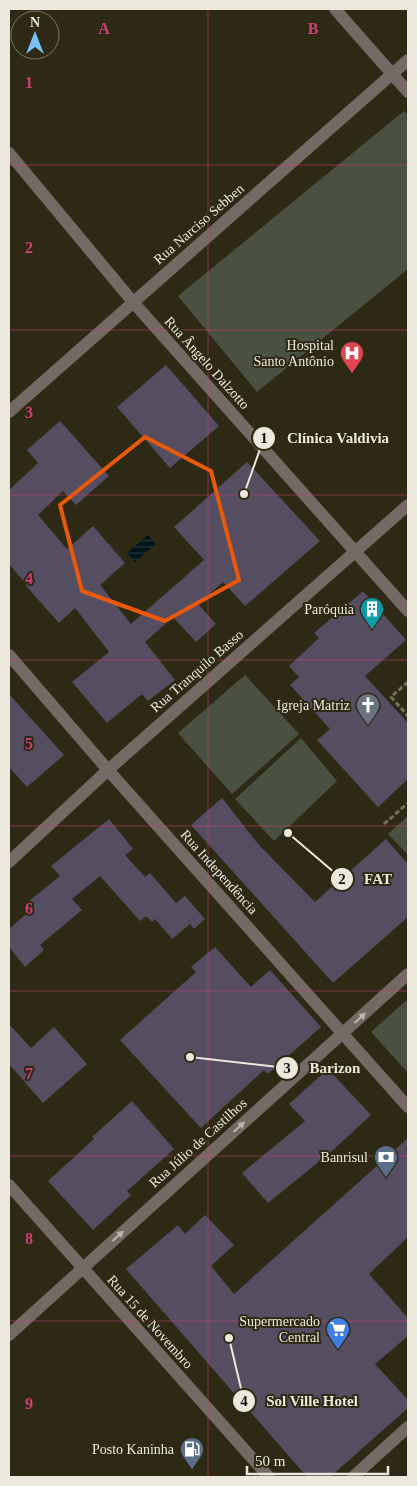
<svg xmlns="http://www.w3.org/2000/svg" width="417" height="1486" viewBox="0 0 417 1486" font-family="Georgia,serif">
  <defs>
    <pattern id="water-rules" width="6" height="5" patternUnits="userSpaceOnUse" patternTransform="scale(1.25)"><rect width="6" height="5" fill="#00151c"/><path d="M0 2.5h6" fill="none" stroke="#25373c"/></pattern>
  </defs>
  <rect width="100%" height="100%" fill="#2e2915"/>
  <!-- green -->
  <path fill="#4b5140" d="M404,111l4,4v154l-151,123 -79,-96z
    M245,675l54,59 -67,60 -54,-61z
    M301,738l36,43 -63,60 -39,-42z
    M408,816v39l-20,-21z
    M408,999v74l-37,-41z"/>
  <!-- water -->
  <path fill="url(#water-rules)" d="M148,535l8,9 -21,18 -8,-9z"/>
  <!-- building -->
  <path fill="#554d60" d="M166,365l53,61 -49,42 -53,-61z
    M60,421l49,55 -33,29 -13,-14 -25,24 29,34 26,-23 32,37 -25,22 31,39 73,-64 -30,-33 73,-65 73,79 -75,65 -22,-24 -25,22 18,20 -20,18 -23,-25 -28,25 30,38 -27,21 -6,-7 -35,29 -35,-41 37,-30 -34,-44 -16,15 -33,-37 1,-1 -18,-21v-74l29,-27 -11,-13z
    M363,591l43,49 -41,36 43,47v56l-30,28 -61,-67 13,-11 -40,-44 9,-8 -10,-11 30,-28 -5,-5z
    M9,694l55,61 -37,32 -18,-20z
    M222,798l37,47 56,57 71,-63 22,25v53l-75,66 -142,-158z
    M109,819l24,30 -8,6 20,22 5,-4 26,30 9,-7 20,23 -11,10 -4,-5 -18,15 -17,-20 -3,3 -6,-6 -6,5 -40,-45 -28,23 10,11 -42,35 4,5 -19,17 -16,-20v-18l25,-22 -5,-6 31,-25 -9,-10z
    M215,947l36,40 19,-17 51,57 -53,47 -4,-4 -63,58 -81,-88 76,-68 -5,-5z
    M9,1024l22,24 23,-21 33,37 -44,39 -34,-39z
    M328,1069l43,46 -39,36 -64,52 -26,-30 63,-52 -16,-17z
    M132,1101l42,48 -47,42 4,4 -38,35 -45,-49 46,-42 -2,-2z
    M408,1138v99l-39,37 39,44v18l-33,28 33,36v8l-78,69h-23l-181,-208 52,-44 7,9 20,-19 29,30 -23,21 23,28z"/>
  <g fill="none" stroke-linecap="round" stroke-linejoin="round">
    <!-- path -->
    <path stroke="#74705f" stroke-width="3" stroke-dasharray="5 2.5" stroke-linecap="butt" d="M408,682l-17,15 17,19
      M384,824l24,-21"/>
    <!-- street -->
    <path stroke="#746965" stroke-width="12" d="M335,9l73,83
      M9,153l124,149 275,309
      M9,412l399,-352
      M9,655l99,115 300,337
      M9,862l99,-92 300,-265
      M9,1185l260,292
      M9,1335l399,-361
      M353,1477l55,-50"/>
  </g>
  <!-- one-way arrows -->
  <defs><path id="oneway-solid" d="M-6-.8H1V-3.2L6.5 0L1 3.2V.8H-6Z" transform="scale(1.25)"/></defs>
  <g fill="#bcb5ac">
    <use href="#oneway-solid" transform="translate(360 1018) rotate(-42)"/>
    <use href="#oneway-solid" transform="translate(239 1127) rotate(-42)"/>
    <use href="#oneway-solid" transform="translate(118 1236) rotate(-42)"/>
  </g>
  <!-- marked area -->
  <path fill="none" stroke="#e8590c" stroke-width="4" stroke-linejoin="round" d="M145,437l66,34 28,109 -74,41 -83,-30 -22,-86z"/>
  <!-- grid -->
  <path fill="none" stroke="#ca4275" stroke-width="1" stroke-opacity="0.55" d="M208,9v1468M9,165h399M9,330h399M9,495h399M9,660h399M9,826h399M9,991h399M9,1156h399M9,1321h399"/>
  <!-- icons -->
  <defs>
    <g id="hospital-pin" transform="scale(1.25)"><path d="M0 17L-7.5 6A9.5 9.5 0 1 1 7.5 6Z" fill="#e0444e" stroke="#2e2915"/><path d="M-5-5h3v3.5h4V-5h3V5h-3V1.5h-4V5h-3Z" fill="#fff"/></g>
    <g id="building-pin" transform="scale(1.25)"><path d="M0 17L-7.5 6A9.5 9.5 0 1 1 7.5 6Z" fill="#0f9aa8" stroke="#2e2915"/><path d="M-4-6H4V6H1V3H-1V6H-4ZM-2.5-4.3h1.7v1.8h-1.7ZM.8-4.3h1.7v1.8H.8ZM-2.5-1h1.7V.8h-1.7ZM.8-1h1.7V.8H.8Z" fill="#fff"/></g>
    <g id="church-pin" transform="scale(1.25)"><path d="M0 17L-7.5 6A9.5 9.5 0 1 1 7.5 6Z" fill="#6b7280" stroke="#2e2915"/><path d="M-1.2-6h2.4v3.5h3.3v2.4h-3.3V6h-2.4V-.1h-3.3v-2.4h3.3Z" fill="#fff"/></g>
    <g id="bank-pin" transform="scale(1.25)"><path d="M0 17L-7.5 6A9.5 9.5 0 1 1 7.5 6Z" fill="#5c6f8a" stroke="#2e2915"/><path d="M-6-4H6V4H-6ZM0-2.3a2.3 2.3 0 1 0 0 4.6a2.3 2.3 0 1 0 0-4.6Z" fill="#fff"/></g>
    <g id="supermarket-pin" transform="scale(1.25)"><path d="M0 17L-7.5 6A9.5 9.5 0 1 1 7.5 6Z" fill="#3f7fe0" stroke="#2e2915"/><path d="M-6-5.5h2.5l.6 2H6L4.5 2H-2.5L-4.4-4H-6ZM-1.5 3.2a1.3 1.3 0 1 0 .1 0ZM3 3.2a1.3 1.3 0 1 0 .1 0Z" fill="#fff"/></g>
    <g id="fuel-pin" transform="scale(1.25)"><path d="M0 17L-7.5 6A9.5 9.5 0 1 1 7.5 6Z" fill="#5c6f8a" stroke="#2e2915"/><path d="M-5.5-6h7V0h2V4h1.3V-2.5L3-4.5l.8-.8L6-3V5H2.5V1h-1V6h-7ZM-4.2-4.7v3.2H.2V-4.7Z" fill="#fff"/></g>
  </defs>
  <g fill-rule="evenodd">
    <use href="#hospital-pin" x="352" y="353"/>
    <use href="#building-pin" x="372" y="609"/>
    <use href="#church-pin" x="368" y="705"/>
    <use href="#bank-pin" x="386" y="1157"/>
    <use href="#supermarket-pin" x="338" y="1329"/>
    <use href="#fuel-pin" x="192" y="1449"/>
  </g>
  <g text-anchor="middle" dominant-baseline="central" stroke-width="4" stroke-linejoin="round" paint-order="stroke">
    <!-- street labels -->
    <g font-size="14" fill="#ece8dc" stroke="#2e2915">
      <text transform="translate(199 224) rotate(-41)">Rua Narciso Sebben</text>
      <text transform="translate(207 363) rotate(48)">Rua Ângelo Dalzotto</text>
      <text transform="translate(197 671) rotate(-41)">Rua Tranquilo Basso</text>
      <text transform="translate(219 872) rotate(48)">Rua Independência</text>
      <text transform="translate(198 1143) rotate(-42)">Rua Júlio de Castilhos</text>
      <text transform="translate(150 1322) rotate(48)">Rua 15 de Novembro</text>
    </g>
    <!-- poi labels -->
    <g font-size="14" fill="#ece8dc" stroke="#2e2915" text-anchor="end">
      <text x="334" y="345">Hospital<tspan x="334" dy="16">Santo Antônio</tspan></text>
      <text x="354" y="609">Paróquia</text>
      <text x="350" y="705">Igreja Matriz</text>
      <text x="368" y="1157">Banrisul</text>
      <text x="320" y="1321">Supermercado<tspan x="320" dy="16">Central</tspan></text>
      <text x="174" y="1449">Posto Kaninha</text>
    </g>
  </g>
  <g font-size="16" text-anchor="middle" font-weight="bold" fill="#ca4275" stroke="#2e2915" stroke-width="4" stroke-linejoin="round" paint-order="stroke">
    <text x="104" y="34">A</text>
    <text x="313" y="34">B</text>
    <text x="29" y="88">1</text>
    <text x="29" y="253">2</text>
    <text x="29" y="418">3</text>
    <text x="29" y="584">4</text>
    <text x="29" y="749">5</text>
    <text x="29" y="914">6</text>
    <text x="29" y="1079">7</text>
    <text x="29" y="1244">8</text>
    <text x="29" y="1409">9</text>
  </g>
  <!-- callouts -->
  <path fill="none" stroke="#ece8dc" stroke-width="2" d="M244 494L264 438M288 833L342 879M190 1057L287 1068M229 1338L244 1401"/>
  <g fill="#ece8dc" stroke="#2e2915" stroke-width="2">
    <circle cx="244" cy="494" r="5"/>
    <circle cx="288" cy="833" r="5"/>
    <circle cx="190" cy="1057" r="5"/>
    <circle cx="229" cy="1338" r="5"/>
    <circle cx="264" cy="438" r="12"/>
    <circle cx="342" cy="879" r="12"/>
    <circle cx="287" cy="1068" r="12"/>
    <circle cx="244" cy="1401" r="12"/>
  </g>
  <g font-size="15" text-anchor="middle" font-weight="bold" fill="#111">
    <text x="264" y="443">1</text>
    <text x="342" y="884">2</text>
    <text x="287" y="1073">3</text>
    <text x="244" y="1406">4</text>
  </g>
  <g font-size="15" text-anchor="middle" font-weight="bold" fill="#ece8dc" stroke="#2e2915" stroke-width="4" stroke-linejoin="round" paint-order="stroke">
    <text x="338" y="443">Clínica Valdivia</text>
    <text x="378" y="884">FAT</text>
    <text x="335" y="1073">Barizon</text>
    <text x="312" y="1406">Sol Ville Hotel</text>
  </g>
  <!-- border -->
  <rect width="417" height="1486" fill="none" stroke="#ece8dc" stroke-width="20"/>
  <!-- north arrow -->
  <g transform="translate(35 35)"><circle r="24" fill="#2e2915" stroke="#7a7565"/>
  <path d="M0-4L9 19L0 12L-9 19Z" fill="#75c0f6"/>
  <text y="-8" font-size="14" font-weight="bold" text-anchor="middle" fill="#ece8dc">N</text>
  </g>
  <!-- scale -->
  <path d="M247 1466v8h141v-8" fill="none" stroke="#ece8dc" stroke-width="2.5"/>
  <text x="255" y="1466" font-size="15" fill="#ece8dc" stroke="#2e2915" stroke-width="4" paint-order="stroke">50 m</text>
</svg>
